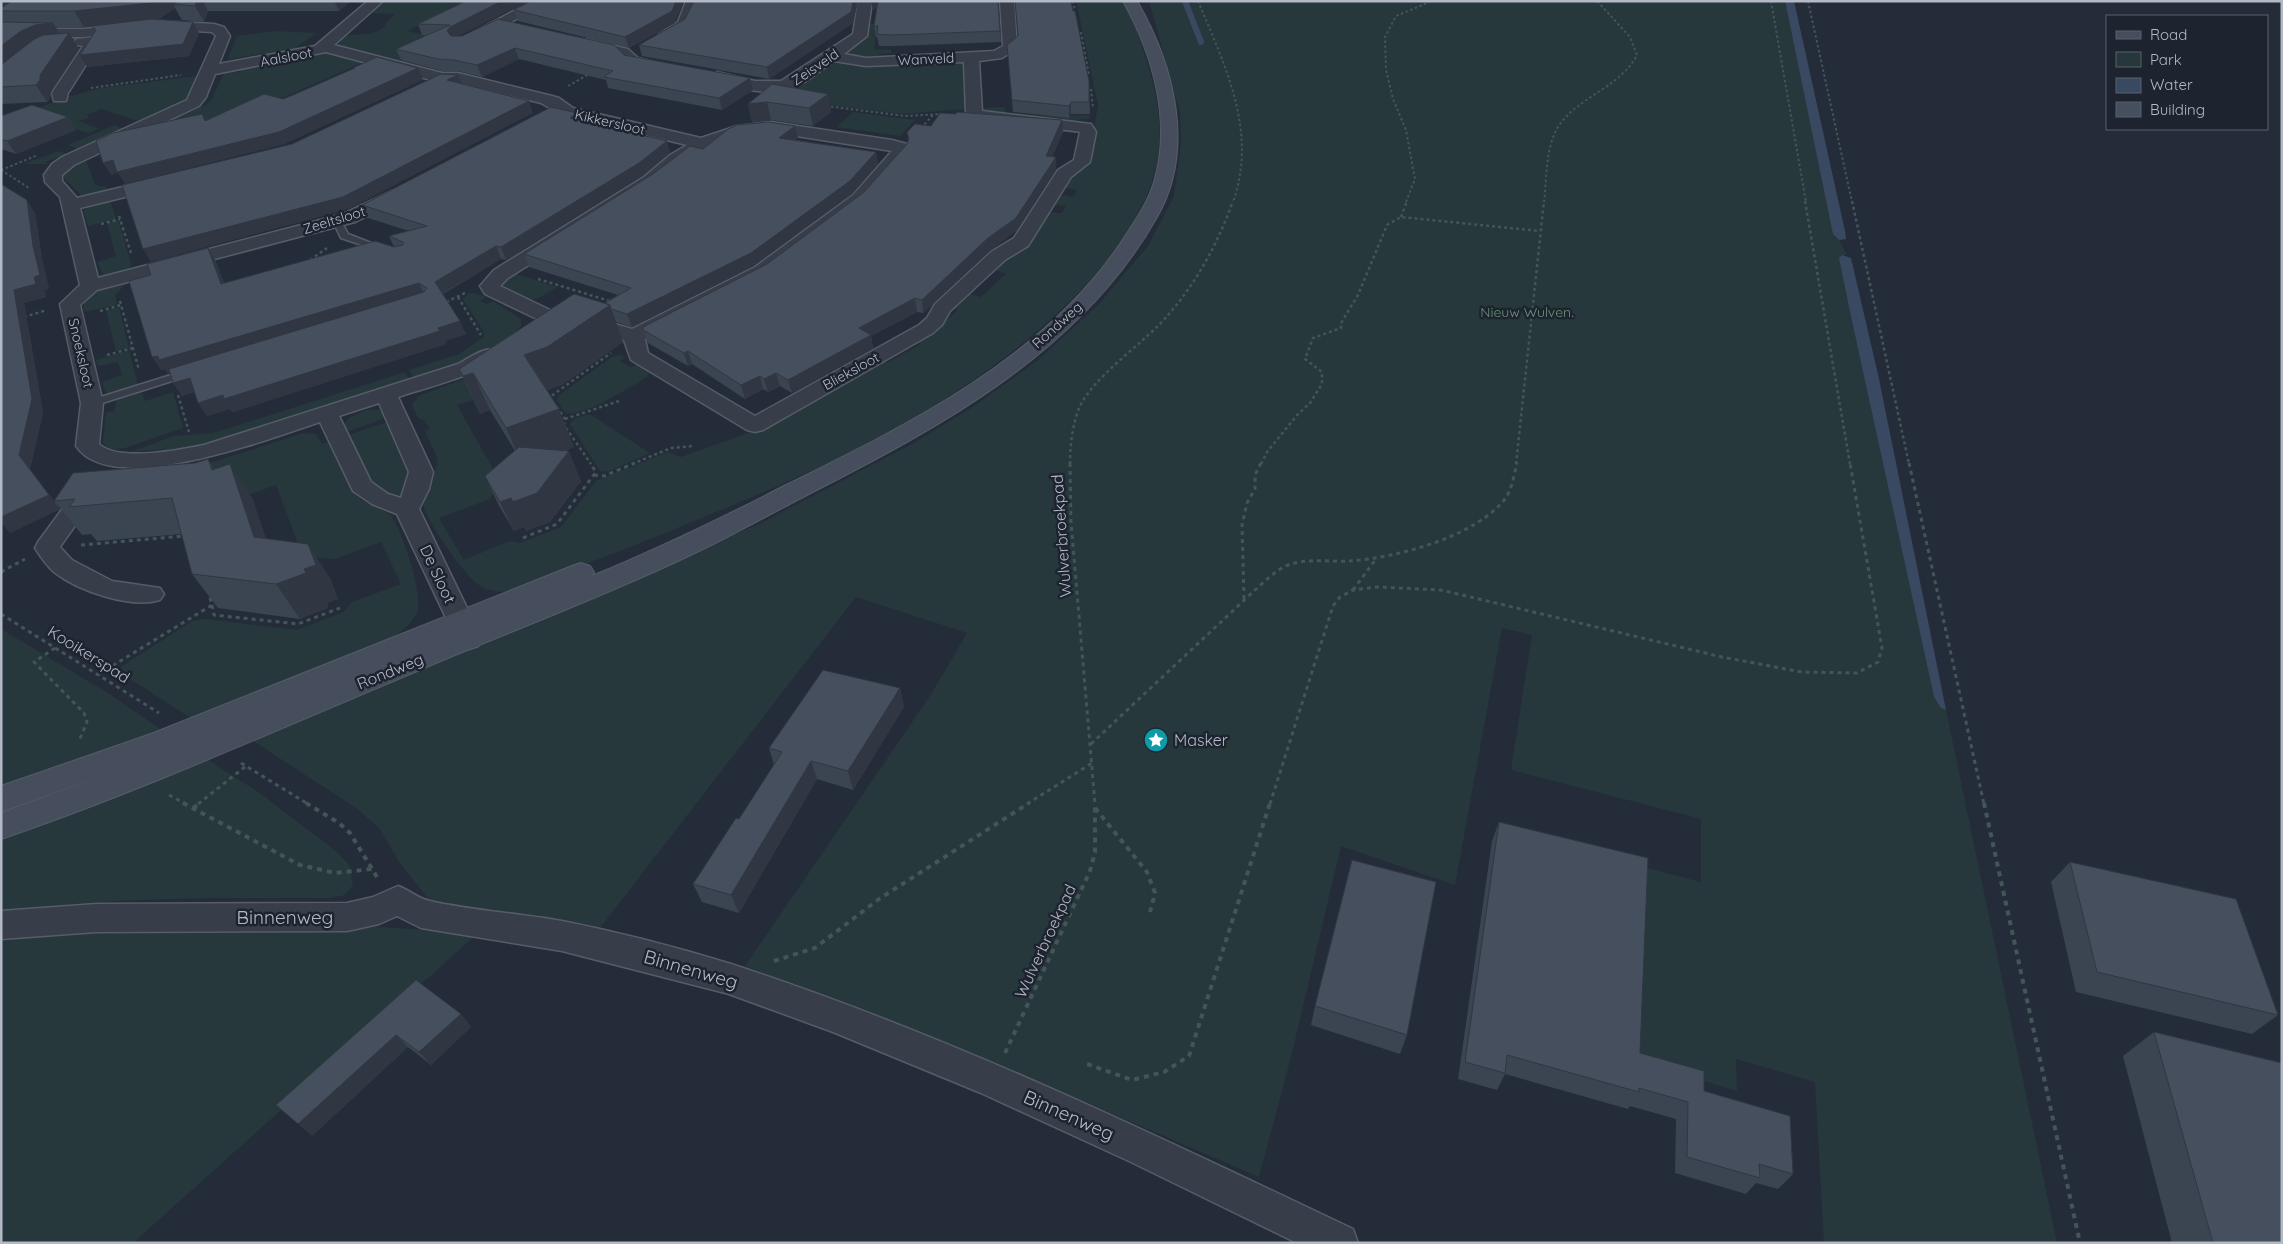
<svg xmlns="http://www.w3.org/2000/svg" width="2283" height="1244" viewBox="0 0 2283 1244" font-family="Quicksand,sans-serif">
  <rect width="100%" height="100%" fill="#242c3a"/>
  <!-- green -->
  <path fill="#26383b" d="M382,1h87l-62,30 39,9 -2,5 -37,17 -69,-17 2,-4h-2c12,-12 33,-1 48,-15l-2,-1 11,-11 -27,-1z
    M1076,1h51c17,53 40,104 30,161 -9,48 -43,93 -76,128 -104,107 -240,172 -377,227 -65,27 -129,52 -196,75 -10,0 -21,-1 -29,-7 -14,-9 -55,-66 -56,-82 0,-15 13,-28 15,-43l-13,-29 5,-2 -6,-9 -6,-2 -6,-13 6,-9 66,-24 15,20 -42,13 44,78 -11,16 -51,19 25,42 45,-19 11,2 41,-16 35,-46 72,-29 13,5 70,-25 130,-72 6,3 34,-19 -6,-3 31,-20 12,-11 -10,-3 19,-14 14,4 25,-23 -13,-5 13,-12 9,-2 14,-12 18,-31 15,1 4,-7 -11,-1 6,-10 12,2 4,-7 -15,-3 7,-12 17,-7 2,-3 10,-60z
    M1149,1h636l49,235 5,4 8,15h-5l8,57 84,385 7,11 5,2 111,533h-233l-9,-161 -79,-23 1,32 -102,-31 12,-192 54,14v-63l-190,-49 21,-135 -30,-7 -47,257 -114,-39 -50,211 -32,120 -262,-113 -252,-98 185,-270 37,-63 -111,-36 -256,331 -87,-15 -42,-2 -24,-4 -18,-7 -29,-37 -21,-35 -23,-20 -109,-71 512,-213 153,-80 61,-37 64,-46 62,-57 49,-58 26,-50 7,-52 -1,-32z
    M870,24h7l-3,25 17,1v3l-12,1 -1,4 -12,1 -20,-4 -1,-2z
    M276,31l40,2 -22,16 -66,10 9,-23z
    M327,53l39,8 -129,57 -125,29 94,-42 6,-6 12,-26 16,-1 1,-4z
    M835,61l129,2 2,46 -64,5 -66,-8 -51,-8 -1,-4 44,-31z
    M197,76l-9,25 -46,21 -41,-13 -14,6 2,3 -10,3 20,8 -11,4 -49,-16 -38,5 66,-25 34,-9z
    M1002,107l3,1 1,5 43,3 40,-1 1,4h-11l-2,3 -86,-6 -10,-5 1,-3z
    M853,112l62,8 -15,16 -63,-9z
    M115,125l10,5 -46,19 -11,-4z
    M59,151l9,3 -23,8 4,2h-26z
    M86,159l9,26 11,2 2,5 -25,5 -19,-19 -1,-5 5,-6z
    M110,199l6,20 -28,7 -5,-15 9,-8z
    M118,220l14,46 -3,1 2,6 -28,2 -6,-13 19,-6 -9,-33z
    M513,273l44,14c-31,20 -27,14 -58,-1z
    M125,280v5l-10,10 2,10 -32,7 -2,-5c6,-16 27,-22 42,-27z
    M474,293l13,4 -7,4 6,3 7,-3 25,16 3,2v7c-22,26 -75,42 -107,52l-5,-8 50,-16 25,-17v-5l-21,-33 5,-5z
    M119,307l10,41 -13,3 -10,-40z
    M129,350l9,35 -23,8 -9,1 -4,-12 20,-7 -4,-13 -20,4 -2,-6z
    M618,355l8,2 -6,4 11,6 7,-3 11,7 -1,5c-15,10 -66,42 -83,37l-8,-13 2,-5 53,-38z
    M405,372l5,8 -213,67 -67,5 44,-16 40,-3z
    M141,392l4,9 28,-9 10,36 -58,20c-10,1 -15,3 -22,-6l3,-29 8,-2 3,-12z
    M366,410h13l9,7 -42,15 -2,-8 5,-6z
    M586,415h5l59,38 -42,19 -8,-1 -30,-47 4,-5z
    M390,421l22,47 -9,27c-30,11 -46,-39 -55,-60z
    M303,433l13,1 6,10 10,-4 25,56c9,10 24,10 33,19 12,13 34,82 27,98 -6,12 -17,20 -28,27l-192,82 -81,-52 76,-49 13,-2 92,11 46,-18 9,-10 49,-18 -20,-42 -46,17 -32,-2 -27,-72 -43,15 -41,-33 21,-5z
    M1,629l107,64 58,40 -165,56z
    M202,756l59,38 76,58 12,13 4,20 -8,10 -15,3c-109,0 -220,-2 -329,14v-76z
    M367,926l110,8 -344,309h-132v-306l42,-7z"/>
  <!-- water -->
  <path fill="#3a4962" d="M1785,1h9l51,230 1,8 -7,1 -6,-6z
    M1842,255l9,3 28,121 67,331 -5,-2 -7,-11 -84,-385 -11,-54z"/>
  <g fill="none" stroke-linecap="round" stroke-linejoin="round">
    <!-- stream -->
    <path stroke="#3a4962" stroke-width="6" d="M1185,1l16,41"/>
    <!-- lane casing -->
    <g stroke="#565c68" stroke-width="3">
      <path id="lane" d="M337,218l4,3 7,13 36,14 -4,3 -39,-13 -8,-17z
        M187,370l4,1v4l-95,30h-8l-1,-2 1,-2z"/>
    </g>
    <!-- street casing -->
    <g stroke="#565c68" stroke-width="3">
      <path id="street" d="M368,1h15l-49,44 108,28h16l94,23 7,2 14,10 128,30 36,-12 34,-4 121,18 15,4 2,7 -2,4 -42,48 -96,72 -124,64 3,14 107,63 164,-91 8,-7 8,-14 56,-52 23,-14 44,-68 16,-10 6,-28c-21,-5 -104,-3 -114,-18l-2,-52 -98,4 -32,-5c-12,8 -23,18 -35,24 -26,15 -61,2 -87,-5l-3,-3 3,-3 5,-2 38,9h26l72,-47 5,-33h14l-5,35 -23,18 22,4 128,-7 9,-5 -3,-45h14l3,47 -15,10 -23,3 3,50 109,13 5,8 -6,30 -19,15 -43,69 -23,14 -55,51 -8,14 -9,8 -170,97 -8,2 -8,-2 -116,-70 -7,-20 -51,-16 -32,-3 -56,-27 -5,-8 14,-16 150,-93 26,-22 17,-10 -125,-30 -21,-12 -83,-20h-16l-116,-31 -111,22 -9,23 -7,9 -125,59 -12,10v6l15,17 83,-20 6,1 3,4 -3,4 -86,21 18,70 245,-64 48,-23h12l3,4 -3,4 -48,23 -258,68 -17,15 23,98 -4,41c20,18 80,6 105,1l254,-81c13,-7 26,-18 41,-14l3,4c-12,18 -81,35 -104,43l35,75 -4,17 -10,20 63,130 -4,7 -9,3 -9,-3 -4,-7 -59,-125 -25,-10 -19,-13 -33,-69c-49,16 -208,78 -244,24l5,-43 -21,-99 20,-19 -20,-88 -15,-15 -1,-7 8,-11 10,-7 125,-57 29,-64 -4,-4 -55,-3 -73,8h-83v-8h83l73,-8 57,3 10,3 6,9 -11,28 96,-18zM771,132l121,19 -39,44 -98,72 -123,62 -58,-17 -22,-1 -52,-25 8,-8 148,-93 40,-32 43,-18zM379,403l30,69 -8,26 -13,-4 -17,-12 -32,-66z
        M533,1h18l-73,38h-10l-2,-3z
        M686,1h14l-11,26 -19,11h-10l-2,-3 20,-13z
        M94,37l7,4 -33,52 -2,8h-12l-2,-8 31,-47 -7,-1 -2,-3 2,-3z
        M586,39l42,10 10,9 26,6 3,3 -8,5 -31,-7 -10,-10 -37,-9 -2,-3z
        M88,482l8,3 4,5 -40,57 12,13 40,21 48,7 4,6 -4,6c-29,9 -82,-9 -106,-28 -7,-6 -14,-16 -19,-24l3,-6 42,-57z
        M398,886c11,4 21,13 32,15 43,10 88,12 132,20 56,11 114,26 169,43 215,70 418,168 622,265l5,14h-61l-166,-81 -150,-69 -148,-61 -104,-38 -167,-43 -141,-23 -24,-12 -18,8 -32,7 -251,1 -95,7v-28l95,-7 251,-1 26,-6z"/>
    </g>
    <!-- secondary casing -->
    <g stroke="#565c68" stroke-width="2">
      <path id="secondary" d="M1123,1h14c37,64 59,148 20,216 -76,135 -217,210 -350,278 -41,21 -83,45 -125,64 -85,40 -174,73 -260,110 -139,58 -278,121 -421,170v-26l119,-44 -119,43v-26l150,-52 421,-168 9,-3 9,3 4,6 -2,4c66,-27 130,-58 194,-91 122,-60 255,-125 334,-241 13,-20 27,-39 34,-62 18,-60 -1,-128 -31,-181z"/>
    </g>
    <!-- path-far3 -->
    <path stroke="#445558" stroke-width="2" stroke-dasharray="2.5 2.5" stroke-linecap="butt" d="M1073,1l2,9
      M1198,1c27,65 60,130 35,201
      M1771,1l35,201
      M1808,1l44,201
      M1081,32l8,43
      M568,86l21,-12
      M91,88l90,-13
      M1091,89l2,19
      M826,106l79,10 37,-2
      M921,128l13,-14
      M1,170l37,-15
      M1,170l28,18
      M1406,202l9,-23 -9,-49 -13,-31 -7,-29 -1,-33 11,-21 36,-15
      M1544,202c3,-24 1,-53 14,-75 20,-31 61,-38 79,-72l-7,-18 -33,-36"/>
    <!-- path-far2 -->
    <path stroke="#445558" stroke-width="2.5" stroke-dasharray="3 3" stroke-linecap="butt" d="M1805,201l45,263
      M1852,201l57,263
      M119,216l12,37
      M1401,217l6,-16
      M101,224l19,-5
      M310,260l17,-12
      M538,279l75,23
      M458,297l23,38
      M120,301l19,69
      M446,302l21,-10
      M100,311l21,-6
      M24,317l23,-7
      M107,355l26,-7
      M178,395l11,37
      M552,400l-2,-3 61,-44
      M557,407l8,12 -1,6 27,39
      M565,419l54,-18
      M632,464l39,-16 22,-2
      M1070,464c0,-17 2,-36 8,-53 11,-32 68,-69 91,-97 29,-34 49,-71 64,-113
      M1261,464l6,-12 31,-38 12,-11 12,-19v-12l-17,-13 8,-21 28,-10v-5l17,-28 29,-70 14,-8 139,14
      M1516,464l28,-263"/>
    <!-- path-far1 -->
    <path stroke="#445558" stroke-width="3" stroke-dasharray="4 4" stroke-linecap="butt" d="M1070,463l1,59 24,282
      M1909,463l75,341
      M594,475l10,1 31,-13
      M523,538l34,-14 39,-52 -6,-9
      M81,545l103,-9
      M1,572l24,-13
      M1353,590l23,-31
      M1244,599l-2,-74 5,-22 8,-14v-14l6,-12
      M212,605l2,10 84,9 42,-16
      M1,614l158,99
      M55,648l-21,14 50,51 3,9 -8,19
      M99,674l113,-69 -3,-11
      M1091,744l164,-154c10,-9 21,-20 33,-25 19,-7 41,-3 61,-4 47,-3 126,-24 156,-62 7,-10 9,-24 12,-36
      M241,763l67,41
      M169,795l17,9
      M198,804l48,-38
      M1027,804l65,-41
      M1270,804l63,-198 7,-9 13,-7 25,-3 63,3 281,67 80,15 55,1 21,-11 4,-14 -32,-185"/>
    <!-- path -->
    <path stroke="#445558" stroke-width="4" stroke-dasharray="5 5" stroke-linecap="butt" d="M183,803l117,62 35,8 37,-4
      M306,803l33,20 11,10 27,44
      M1984,803l96,440
      M193,808l7,-5
      M1095,808l52,64 8,21 -5,19
      M774,961l41,-13 64,-49 150,-96
      M1005,1053l85,-182 5,-19v-49
      M1087,1064l45,16 32,-8 25,-16 81,-253"/>
    <!-- lane -->
    <use href="#lane" fill="#373e4a" fill-rule="evenodd"/>
    <!-- street -->
    <use href="#street" fill="#373e4a" fill-rule="evenodd"/>
    <!-- secondary -->
    <use href="#secondary" fill="#464e5d" fill-rule="evenodd"/>
  </g>
  <!-- wall -->
  <path fill="#3b4451" d="M1,1h350l-12,10h-131l-4,11 -22,-2 -7,-12 -16,11 -3,1 37,2 6,11 -10,23 -102,11 8,-35 -3,-6 -8,1h-28l4,7 9,-1 10,16 -29,43 1,5 -4,5 -46,2v-82h2l-2,-3z
    M528,1l-70,35 166,19 129,35 -31,20 -114,-22 -2,-8 -87,-21 -37,18 -24,-6h-16l-41,-11 -5,-11 31,-13 -5,-1 -4,-11z
    M694,1h164l-5,22 -84,56 -127,-23 -3,-11 46,-26z
    M871,1h127l3,41 -107,4h-15l-2,-9h-1l-2,-11 3,-19 -4,3z
    M514,10l161,13 -46,25 -111,-27z
    M1018,37l71,44 1,33h-19l-2,4 -56,-6 -6,-67z
    M828,94l3,18 -18,14 -42,-6 -19,2 -4,-18z
    M1,116l67,1 8,13 -60,24 -15,-5z
    M579,120l88,21 3,12 -27,22 -137,85 -5,-1 -58,35 23,40 -21,7 1,3 -213,68 -3,-3 -23,7 -13,-24 -12,4 -12,-24 -2,1 -3,-4 -4,1 -10,-95 57,-27 7,12 9,23 170,-36 -5,-11 20,-5 -41,-13 -6,-13z
    M795,126l3,12 -3,2 81,12 2,12 -26,30 -98,71 -122,62 -16,-5 7,20 -61,43 -16,5 28,57 -10,4 17,30 -31,41 -24,9 -2,-4 -10,4 -15,-25 -14,-30 30,-25 -25,-41 -10,4 -21,-45 146,-66 13,-8 -89,-28 -5,-13 179,-105z
    M931,126l132,6 -11,25 4,12 -39,61 -27,21 -67,62 -6,-1 -46,24 2,12 -81,45 -12,-7 -12,6 -5,-3 -18,10 -53,-35 -4,2 -40,-23 -5,-13 124,-66 97,-72 43,-48 1,-4 -1,-8z
    M1,184l34,29 7,46 7,30 -5,1 2,7 -22,6 19,110 -13,56 24,32 141,-38 13,-4 7,10 37,29 14,41 64,39 8,21 -11,4 1,5 -28,11 -82,-11 -26,-34 -10,-40 -85,7 -6,-7 -9,1 -26,-32 4,6 -50,24 -6,-8z
    M900,688l4,19 -51,83 -36,-11 -78,134 -37,-11 -9,-18 46,-65 35,-54 -5,-17z
    M1499,822l141,231 64,38 89,83 -15,15 -22,-6 -10,11 -71,-21 1,-54 -46,-13 -2,3 -123,-35 -8,16 -39,-11 34,-238z
    M2070,862l208,153 -26,19 -176,-42 -25,-110z
    M416,980l45,34 10,13 -40,38 -23,-18 -96,89z
    M1315,1006l92,29 -7,19 -89,-29z
    M2154,1032l128,211h-110l-49,-187z"/>
  <!-- shaded-wall -->
  <path fill="#303742" d="M1,1h24l-24,10z
    M153,1h32l-11,3 1,4 -16,11 -75,8 -10,-16z
    M197,1h6l5,10 -4,11 -9,-16z
    M334,1h17l-12,10z
    M502,1h26l-74,37 -3,4 -4,-11 3,-4z
    M676,1h8l-9,22 -46,25 -4,-11z
    M853,1h5l-5,22 -84,56 -2,-12z
    M871,1h9v4l-7,5z
    M193,22l6,11 -10,23 -102,11 -7,-12z
    M53,23l10,16 -62,32v-25l20,-15 14,-6z
    M69,33l10,16 -29,43 1,5 -4,5 -11,-17 4,-10z
    M515,48l4,11 -37,18 -5,-12z
    M418,68l5,12 -138,64 -160,40 -7,-11 -7,2 -8,-12z
    M458,75l4,11 -15,-6z
    M750,78l3,12 -31,20 -3,-12z
    M828,94l3,18 -18,14 -4,-18z
    M529,101l4,12 -184,96 -198,53 -8,-13z
    M767,102l4,18 -19,2 -4,-18z
    M1071,102v12l-2,4v-12z
    M577,113l4,12 -11,-7z
    M68,117l8,13 -60,24 -9,-13z
    M1062,120l1,12 -16,36 -1,-12z
    M795,126l3,12 -16,12 -3,-12z
    M667,141l3,12 -27,22 -137,85 -5,-13z
    M876,152l2,12 -26,30 -98,71 -122,62 -5,-13z
    M1056,157v12l-39,61 -27,21 -67,62 -1,-13z
    M27,200l8,13 7,46 7,30 -5,1 2,7 -22,6 19,110 -13,56 30,40 -50,24 -6,-8 -3,1v-9l18,-62 -5,-165 20,-13 -1,-31z
    M496,246l5,13 -60,35 -6,-12z
    M208,248l7,12 14,37 -8,-13z
    M419,283l6,13 -257,77 -3,-4 -4,1 -9,-13z
    M915,298l2,14 -46,24 2,12 -81,45 -4,-13 71,-52z
    M610,305l13,37 -61,43 -22,8 -16,-38z
    M460,321l6,13 -21,7 1,3 -213,68 -3,-3 -23,7 -9,-13z
    M688,351l4,13 -4,2 -4,-13z
    M473,373l17,37 -10,4 -17,-38z
    M776,373l4,13 -12,6 -4,-13z
    M760,376l3,13 -18,10 -4,-14z
    M190,378l8,13 -16,5 -9,-13z
    M559,409l15,38 -51,19 -17,-38z
    M569,451l12,30 -31,41 -24,9 -13,-29z
    M208,459l23,34 -19,-23z
    M230,464l22,34 25,74 -23,-35z
    M511,498l13,29 -10,4 -14,-29z
    M308,544l22,34 8,21 -11,4 1,5 -28,11 -24,-35 28,-15z
    M900,688l4,19 -51,83 -5,-19z
    M811,761l6,18 -78,134 -8,-18z
    M461,1014l10,13 -40,38 -12,-13z
    M396,1035l12,12 -96,89 -14,-12z"/>
  <!-- building -->
  <path fill="#454f5e" stroke="#303742" d="M12,1h141l-2,2 -77,8h-73v-3z
    M178,1h19l-2,5 -21,-2z
    M466,1h36l-52,26 -3,4 4,5h11l36,-17 116,26 10,10 126,23 -31,20 -115,-21 9,-6 -98,-23 -38,17 -23,-5 -16,-1 -42,-10 54,-24 -32,-1z
    M531,1h145l-4,10 -47,26 -111,-27z
    M694,1h159l-2,11 -84,55 -128,-22 46,-26z
    M878,1h120l2,30 -108,4 -15,-1 1,-8h-4z
    M1015,1h56l2,10h2l14,70v21h-18l-2,4 -57,-6 -5,-55 11,-9z
    M151,19l42,3 -10,22 -103,11 16,-25 -4,-4z
    M1,22l52,1 -18,2 -14,6 -20,15z
    M69,33l-29,42v5l-4,5 -35,2v-22l32,-25 10,-5z
    M377,57l41,11 -139,64 -162,40 -4,-12 -10,3 -7,-22 17,-8 89,-19 3,7 59,-27 19,5 10,-4 62,-27h-2z
    M441,74l17,1 -11,5 82,21 -186,96 -200,52 -21,-64 170,-41z
    M772,84l56,10 -19,14 -42,-6 -19,2z
    M32,105l36,12 -61,24 -6,-2v-23z
    M551,107l26,6 -7,5 97,23 -28,22 -138,84 -5,-1 -61,36 25,39 -22,7 2,3 -216,68 -1,-4 -25,8 -8,-25 -17,5 -4,-14 255,-77 3,-4 -8,-5 -260,77 -1,-4 -6,1 -23,-76 22,-6 -4,-11 61,-16 13,36 154,-43 19,6 9,-2v-3l-14,-6 38,-10 -65,-21z
    M957,112l105,8 -16,36 10,1 -40,61 -28,20 -66,62 -7,-2 -56,30 12,7 -83,45 -12,-7 -12,6 -4,-3 -19,9 -53,-34 -4,2 -41,-23v-3l124,-63 97,-72 43,-48 2,-6 -2,-6 8,-8 16,2 9,-13 16,1z
    M768,122l27,4 -16,12 97,14 -26,29 -99,72 -124,61 -16,-5 -1,-4 -5,-2 26,-15 -107,-34 129,-80 37,-28 13,3 25,-20 9,-4z
    M1,184l26,16 6,46 7,29 -6,2 2,7 -22,6 18,109 -13,56 30,40 -48,22z
    M574,294l36,11 -63,42 -23,8 35,54 -53,19 -33,-55 -10,3 -4,-7z
    M519,447l50,4 -32,42 -24,9 -2,-4 -11,4 -15,-26z
    M208,459l4,11 18,-6 24,73 54,7 8,21 -12,4 2,4 -30,11 -84,-10 -20,-76 -103,9 6,-8 -21,2 19,-28 122,-10z
    M823,670l77,18 -52,83 -37,-10 -80,134 -38,-11 43,-66 3,1 43,-67 -13,-4z
    M1499,822l149,36 -8,195 64,18v20l86,25 3,58 -34,-10 1,14 -73,-21 1,-55 -49,-14v4l-132,-37 -2,18 -40,-11z
    M1352,860l84,22 -29,153 -92,-29z
    M2070,862l166,37 42,116 -181,-43z
    M416,980l45,34 -42,38 -23,-17 -98,89 -22,-19z
    M2154,1032l128,31v180h-69z"/>
  <!-- icons -->
  <defs>
    <g id="sight-disc" transform="scale(1.25)"><circle r="9.5" fill="#0f9aa8" stroke="#1d242f"/><path d="M0-6L1.8-2.2L6-1.7L2.9 1.2L3.7 5.4L0 3.3L-3.7 5.4L-2.9 1.2L-6-1.7L-1.8-2.2Z" fill="#fff"/></g>
  </defs>
  <g fill-rule="evenodd">
    <use href="#sight-disc" x="1156" y="740"/>
  </g>
  <g text-anchor="middle" dominant-baseline="central" stroke-width="5" stroke-linejoin="round" paint-order="stroke">
    <!-- far-street labels -->
    <g font-size="14" fill="#b3b9c6" stroke="#1d242f">
      <text transform="translate(286 57) rotate(-11)">Aalsloot</text>
      <text transform="translate(926 59) rotate(-3)">Wanveld</text>
      <text transform="translate(815 67) rotate(-34)">Zeisveld</text>
      <text transform="translate(610 122) rotate(13)">Kikkersloot</text>
      <text transform="translate(334 220) rotate(-17)">Zeeltsloot</text>
      <text transform="translate(1057 325) rotate(-42)">Rondweg</text>
      <text transform="translate(81 353) rotate(77)">Snoeksloot</text>
      <text transform="translate(851 371) rotate(-29)">Blieksloot</text>
    </g>
    <!-- far-park labels -->
    <g font-size="14" fill="#6b9576" stroke="#1d242f">
      <text x="1527" y="312">Nieuw Wulven.</text>
    </g>
    <!-- street labels -->
    <g font-size="16" fill="#b3b9c6" stroke="#1d242f">
      <text transform="translate(1061 536) rotate(-94)">Wulverbroekpad</text>
      <text transform="translate(438 574) rotate(65)">De Sloot</text>
      <text transform="translate(89 654) rotate(32)">Kooikerspad</text>
      <text transform="translate(390 671) rotate(-22)">Rondweg</text>
      <text transform="translate(1045 941) rotate(-65)">Wulverbroekpad</text>
    </g>
    <!-- poi labels -->
    <g font-size="16" fill="#b3b9c6" stroke="#1d242f" text-anchor="start">
      <text x="1174" y="740">Masker</text>
    </g>
    <!-- near-street labels -->
    <g font-size="19" fill="#b3b9c6" stroke="#1d242f">
      <text x="285" y="917">Binnenweg</text>
      <text transform="translate(691 969) rotate(16)">Binnenweg</text>
      <text transform="translate(1069 1115) rotate(24)">Binnenweg</text>
    </g>
  </g>
  <!-- border -->
  <rect width="2283" height="1244" fill="none" stroke="#b3b9c6" stroke-width="5"/>
  <!-- legend -->
  <rect x="2106" y="15" width="162" height="115" fill="#1d242f" stroke="#59606b"/>
  <rect x="2116" y="31" width="25" height="8" fill="#464e5d" stroke="#59606b"/>
  <text x="2150" y="40" font-size="15" fill="#b3b9c6">Road</text>
  <rect x="2116" y="52" width="25" height="15" fill="#26383b" stroke="#59606b"/>
  <text x="2150" y="65" font-size="15" fill="#b3b9c6">Park</text>
  <rect x="2116" y="78" width="25" height="15" fill="#3a4962" stroke="#59606b"/>
  <text x="2150" y="90" font-size="15" fill="#b3b9c6">Water</text>
  <rect x="2116" y="102" width="25" height="15" fill="#454f5e" stroke="#59606b"/>
  <text x="2150" y="115" font-size="15" fill="#b3b9c6">Building</text>
</svg>
